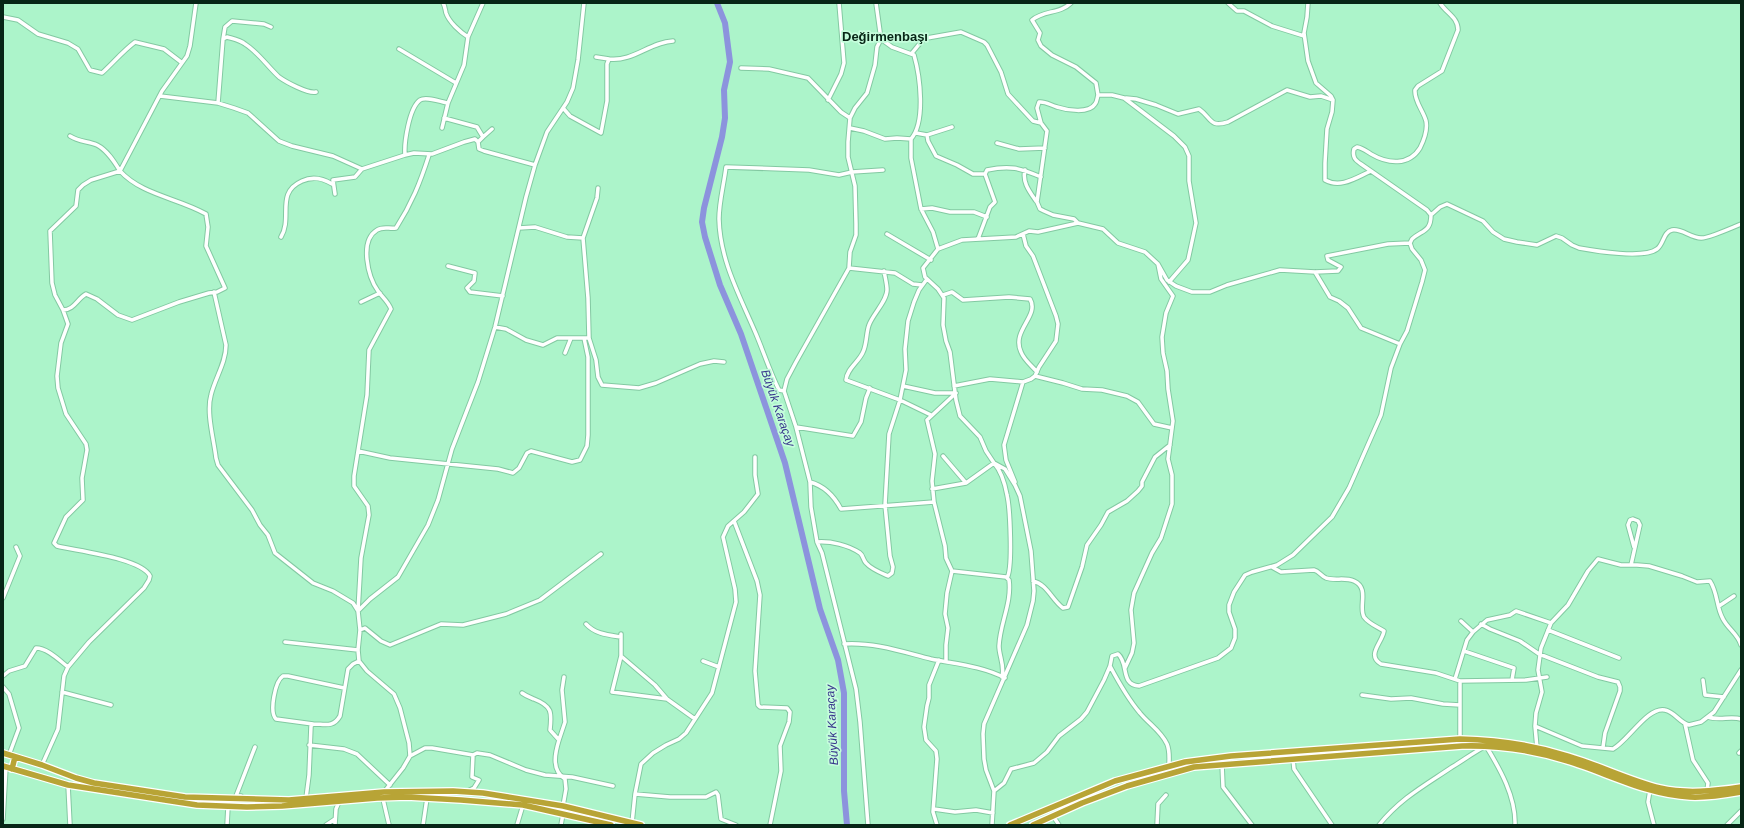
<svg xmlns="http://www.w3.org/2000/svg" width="1744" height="828" viewBox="0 0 1744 828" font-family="Helvetica,sans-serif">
  <rect width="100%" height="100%" fill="#acf4ca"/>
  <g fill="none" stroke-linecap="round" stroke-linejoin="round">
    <!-- river -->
    <path stroke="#8c93dd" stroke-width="6" d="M717,3l8,20 5,39 -6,28 1,28 -3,19 -18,71 -2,14 3,15 15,48 21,49 44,129 35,146 18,51 6,33v98l3,34"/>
    <!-- minor casing -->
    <g stroke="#83c9a2" stroke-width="5.5">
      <path id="minor" d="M443,3c2,3 2,6 3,10 3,9 14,19 22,24
        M876,3l5,36 11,8 22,8c6,21 12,67 -3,84v19l10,51 12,23 5,17 -15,19 2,9 13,12 6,9 -1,27 3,16 4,11 6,48 4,16 20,21 6,14 8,12 11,6 10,16 5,11 11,55 3,40 -1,10 -6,24 -43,99 -1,10 1,25 2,11 8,21 -2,34
        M1071,3c-11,11 -27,7 -39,17l8,13 -2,7 3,6 11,9 24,12 20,16 2,12
        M1228,3l9,8h7l28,15 32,10
        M1308,3l-1,14 -3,16 4,28 8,22 15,13 2,4 -1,12 -5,17 -2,34v17c16,9 32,-3 46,-9
        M3,17l15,3 20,14 30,9 10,6 12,21 12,3c11,-10 21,-22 33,-31l29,7 17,13
        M223,39l2,-12 7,-6 32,3 7,3
        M399,49l57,34
        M912,53l9,-11 6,-4 34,-6 23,10 3,3 14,27 7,22 25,27 8,2 6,8 -10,71 3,7 4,2 9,4 21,4 4,4 -40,9 -9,-1 -13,6 -54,3 -24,9
        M596,57l13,2
        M741,68l28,1 39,9 33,34 9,6
        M160,96l58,7 16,5 14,5 31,28 13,5 41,10 29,13
        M1126,98l10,1 20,6 22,9 21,-5c13,9 10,19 29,13l59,-32 23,7 11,-1 12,4
        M828,100l13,-26 3,-11 -5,-60
        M218,103l5,-64 4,-2c7,2 13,3 18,7 14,9 22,22 34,33 7,5 29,17 37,15
        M563,108l7,8 31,17 6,-32v-37l2,-5c24,3 41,-17 64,-18
        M444,118l33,9 6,10 -5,5
        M1041,123l-4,-15 2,-6c6,-1 11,3 18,5 9,3 32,7 38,-3 2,-2 2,-6 3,-9h14l12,3 50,38 11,11 4,9v25l7,42 -8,37 -19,22
        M442,128l6,-25
        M850,128l14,3 21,8 12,-1 14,1
        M916,133l11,2 1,6 8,15 21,9 16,9h12l10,28 -5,5 -12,32
        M927,135l25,-8
        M483,137l9,-8
        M997,143l22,6 26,-1
        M405,155c-1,-12 4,-47 15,-55 6,-4 21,2 28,3l16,-38 4,-28 15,-34
        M429,155c-9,28 -17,48 -33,73 -7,1 -13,-2 -19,2 -18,11 -9,47 1,61 4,6 10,10 13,18l-22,41 -2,45 -9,56 32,7 108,11 15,4 6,-5 8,-15 4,-2 41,11 8,-2 7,-14 1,-11v-78l-4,-19
        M1025,170c-3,12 4,21 11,31
        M985,174l2,-4c23,-5 33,-2 54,7
        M335,194l-2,-14 22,-3 7,-8 43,-14 9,-2 18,1 32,-12 11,-3 3,3 1,7 5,2 51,14
        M921,209l11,-1 18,4h24l13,5
        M1431,215l9,-8 7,-3 36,17 10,11 11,7 13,3 20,3 19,-9 6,2 10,7 7,3c16,3 65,11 78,1 7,-5 6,-17 15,-19 9,-2 19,8 29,8 5,1 33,-11 40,-14
        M1078,223l25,6 15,14 27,9 13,12 9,16 9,6 16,6h18l17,-7 53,-15 35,2 23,-1 3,-4 -13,-7 -1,-4 61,-12 22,-1
        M519,228l16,-1 32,10 16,1
        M887,234l44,26
        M281,237c12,-20 -6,-44 21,-56 11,-5 20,-3 30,3
        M448,266l27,7 -1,8 -7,7 3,4 33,4
        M849,268l46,5 18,11 9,1
        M884,271c1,6 3,13 3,19 0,11 -14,24 -18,35 -3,8 -2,19 -6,27 -4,10 -16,16 -17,28l54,20 31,15
        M1315,272l15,25 9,4 9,7 13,20 39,16
        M214,292l12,53c0,18 -11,33 -15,50 -5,18 3,45 5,63l2,7 34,45 8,15 8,10 7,18 38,30 20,8 20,12 5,8 3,-53 8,-43 -1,-9 -14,-20v-10l4,-25
        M943,295l9,-3 11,8 46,-3 21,2c10,17 -19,31 -9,53 3,8 11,14 16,20
        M361,302l19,-9
        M63,310c11,0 14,-11 23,-16l11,5 21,16 14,5 47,-18 30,-9 8,-1 8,-4 -19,-42 2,-19 -2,-13c-28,-16 -64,-19 -86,-43l42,-80 25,-35 3,-10 6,-43
        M495,327l11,2 20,11 17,5 14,-7h32l7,22 2,17 4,8 37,3 17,-5 44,-19 14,-3 10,1
        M589,338l-1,-40 -5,-60 14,-40 1,-10
        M565,353l6,-15
        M1035,376l28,7 19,6 20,1 25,6 11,6 16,22 18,4
        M903,386l32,7h21
        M954,386l36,-7 33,3 8,-3 4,-3 4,-9 17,-26 2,-17 -2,-8 -23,-60 -7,-10 -3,-12
        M784,391l-5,-1c-9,-18 -15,-37 -23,-56 -16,-38 -36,-73 -37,-115 0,-17 5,-35 7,-52l83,3 30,5 13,-3 31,-2
        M796,427l57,9 8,-14 5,-24 4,-10
        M943,456l23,27
        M810,482c15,4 24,14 31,27l93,-7
        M1015,482l-9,-22 -2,-15 19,-63
        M932,489l34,-6 28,-20c7,8 11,21 13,32 3,13 6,73 0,83
        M734,521l23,60 3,14 -5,76 3,34 2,2 27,1 3,4 -1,10 -9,24 1,25 -11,54
        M817,542c14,-1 31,3 43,11 3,2 3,7 6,10 5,6 15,10 22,13l4,-3 1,-6 -3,-11 -5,-51 4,-71 11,-34 6,-30 -1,-21 3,-28 6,-19 5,-12 8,-11
        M1631,565l9,-40 -2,-4 -5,-2 -3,1 -2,5 6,22
        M1272,567l9,5 33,-2c5,1 7,6 12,8 9,3 19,-1 28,3 16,7 4,26 10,36 5,7 14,10 20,14 -2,12 -18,24 -3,33l55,9 24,8 66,-1 21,-3
        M952,571l54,6 3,3c3,23 -9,43 -10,66 0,10 6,20 3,31
        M1033,581c14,3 19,19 30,27l5,-1 14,-40 5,-22 14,-20 7,-13 19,-11 11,-10 4,-5v-4l13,-25 15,-12
        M3,598l17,-42 -4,-9
        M1719,606l15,-10
        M1461,621l12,11
        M586,624c9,10 22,11 35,13
        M1481,624l9,5 30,12 19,13 59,23 20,5 2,5v4l-15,42 -2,14
        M360,630l5,-2 16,13 9,4 51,-21 22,1 43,-11 34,-14 61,-46
        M1548,630l71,28
        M621,634v22l-9,36 55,7
        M285,642l73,8
        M844,644c30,-2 59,8 87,15 25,5 51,7 74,19
        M1464,651l50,17 -2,12
        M621,656l34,29 12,14 28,20
        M703,661l16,6
        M946,661v-16l2,-17 -3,-14 2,-21 5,-22 -6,-13 -1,-12 -11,-44 -2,-21 3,-27 -8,-34 29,-27
        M1110,666c9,17 18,33 30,47 9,11 21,18 27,31 3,7 2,14 2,21
        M1125,668l7,-15 2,-10 -3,-33 3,-17 18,-40 9,-15 11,-34v-29l-4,-16 5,-38 -5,-32 -1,-18 -4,-18 -1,-16 4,-24 7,-17 -12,-17 -3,-15
        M3,676l6,-5 16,-5 11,-18c11,0 23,12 32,19
        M1455,679l12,-39 6,-8 14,-12 23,-5 6,-4 35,12
        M1703,680l2,15 19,2
        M3,687l6,7 10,34 -10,27
        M62,692l49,13
        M522,693c4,3 7,4 12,6 18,7 18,13 16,31l9,10c-4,13 -8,30 6,39l1,10 -3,17
        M1362,695l29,4 20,-1 32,6 17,1
        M1708,717c11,4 22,-1 33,2
        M313,724l-37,-5c-7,-7 -1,-38 7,-43h5l56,12
        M1685,724l8,36 15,23 -1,8
        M1535,726l47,20 31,3c15,-8 35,-43 52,-39 10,2 15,13 24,15l12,-3 13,-10 27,-42
        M1460,739v-58
        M559,740l6,-18 -3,-32 2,-13
        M309,745l35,4 13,5 33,31
        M1537,748l-2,-22 1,-13 6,-21 -4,-22 3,-22 10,-25 17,-18 20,-34 10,-12 23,6h16l12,1 33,10 15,6 13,-1c8,12 6,26 13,38 5,10 15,15 18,26
        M1739,753l2,-2
        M410,756l15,-8h7l41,7 4,-2 13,2 36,15 19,5 27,2 41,9
        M1293,759l1,10 38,56
        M1222,764l1,23 29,38
        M42,765l16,-36 6,-53 4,-9 21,-25 55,-54 5,-8 1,-4c-9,-18 -73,-25 -93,-30l-3,-3 12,-26 17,-17 -1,-22 5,-28 -1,-6 -20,-30 -8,-26 -1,-12 4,-33 7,-19 -5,-14 -8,-15 -3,-12 -2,-52 26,-25 2,-16 5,-5 8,-5 29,-9c-6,-10 -13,-21 -23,-26 -9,-4 -18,-3 -27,-9
        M68,785l2,40
        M1650,790l-2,12 6,23
        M468,791l6,-3 5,-8 -7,-3 1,-22
        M994,791l10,-8 7,-14 23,-6 13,-11 12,-16 22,-17 6,-7 17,-32 6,-14 2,-10 6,-2c11,9 2,31 21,32l79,-28 13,-10 4,-10v-9l-6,-17v-7l5,-13 11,-17 7,-3 25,-7 16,-10 39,-38 17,-29 32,-73 10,-47 9,-24 7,-13 15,-49 3,-12 -4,-10 -9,-11 -2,-6 2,-4c10,-9 19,-7 19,-24l-4,-5 -66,-46c-6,-4 -9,-7 -7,-15l3,-2c6,1 9,4 14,7 17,10 38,12 49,-6 4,-8 8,-17 6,-27 -3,-11 -12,-20 -11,-31l3,-4 24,-15 16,-41c0,-13 -12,-17 -18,-27
        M635,794l35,3h36l10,-5 2,3 3,24 15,6
        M241,796h-5l19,-49
        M306,798l3,-23 2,-49 2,-2c12,0 20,4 27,-8l8,-47 5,-5 6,-3
        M934,809l21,3 21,-2 17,3
        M1053,816l6,9
        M3,819l3,-52
        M632,823l3,-29 6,-30 12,-11 13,-8 13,-6 7,-6 26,-40 24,-91 -1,-13 -12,-52 5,-11 16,-14 14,-18 -3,-19v-18
        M227,825l1,-18
        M326,825l9,-6
        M335,825l1,-16 3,-7
        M389,825l-6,-26 1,-7 19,-24 7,-12 -1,-13 -9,-35 -6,-14 -27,-23 -8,-10 -1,-11 2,-20 -2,-19 12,-12 28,-22 30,-52 10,-25 14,-51 26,-67 17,-55 31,-130 9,-32 12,-33 20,-30 6,-14 5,-28 6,-57
        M423,825l4,-27
        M517,825l6,-20
        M561,825l2,-11
        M868,825l-8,-103 -4,-33 -34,-136 -5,-11 -6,-35 -1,-25 -14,-55 -12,-36 3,-12 9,-17 53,-94 1,-16 6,-17v-11l-1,-38 -7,-29v-15l2,-24 5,-10 12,-15 8,-28 2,-18 4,-8
        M937,825l-4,-13 4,-53 -1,-8 -10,-11 -2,-13 3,-21 2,-8v-13l10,-25
        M1157,825l1,-21 8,-9
        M1379,825c22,-27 45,-39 73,-58 12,-7 22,-15 34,-21 14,23 30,51 29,79
        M1727,825l14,-14"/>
    </g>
    <!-- highway casing -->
    <g stroke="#fff" stroke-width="8">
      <path id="highway" d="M3,753l39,12 34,13 18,5 91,14 104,3 95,-8 69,-1 30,2 80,13 78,19
        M3,766l65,19 129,20 50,2 35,-1 95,-8 30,-1 54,3 62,5 88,20
        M12,769l3,-12
        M1010,825l105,-44 70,-19 46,-6 229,-17c37,1 73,6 108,17 31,9 60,24 92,32 26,6 54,3 81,-1
        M1033,825l49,-22 45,-17 67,-19 268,-21c36,-1 71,4 105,15 40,12 80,34 123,36 17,1 34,-2 51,-5"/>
    </g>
    <!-- minor -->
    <use href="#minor" stroke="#fff" stroke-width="3.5"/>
    <!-- highway -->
    <use href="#highway" stroke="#b8a436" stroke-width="5.5"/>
  </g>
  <g text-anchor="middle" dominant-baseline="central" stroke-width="3.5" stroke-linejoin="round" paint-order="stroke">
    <!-- water labels -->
    <g font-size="12" font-style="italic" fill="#38368c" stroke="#c5fddc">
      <text transform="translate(778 408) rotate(71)">Büyük Karaçay</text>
      <text transform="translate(832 725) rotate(-93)">Büyük Karaçay</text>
    </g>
    <!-- quarter labels -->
    <g font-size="13" font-weight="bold" fill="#072516" stroke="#c5fddc">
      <text x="885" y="36">Değirmenbaşı</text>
    </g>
  </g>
  <!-- border -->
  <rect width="1744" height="828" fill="none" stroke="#072516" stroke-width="8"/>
</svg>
